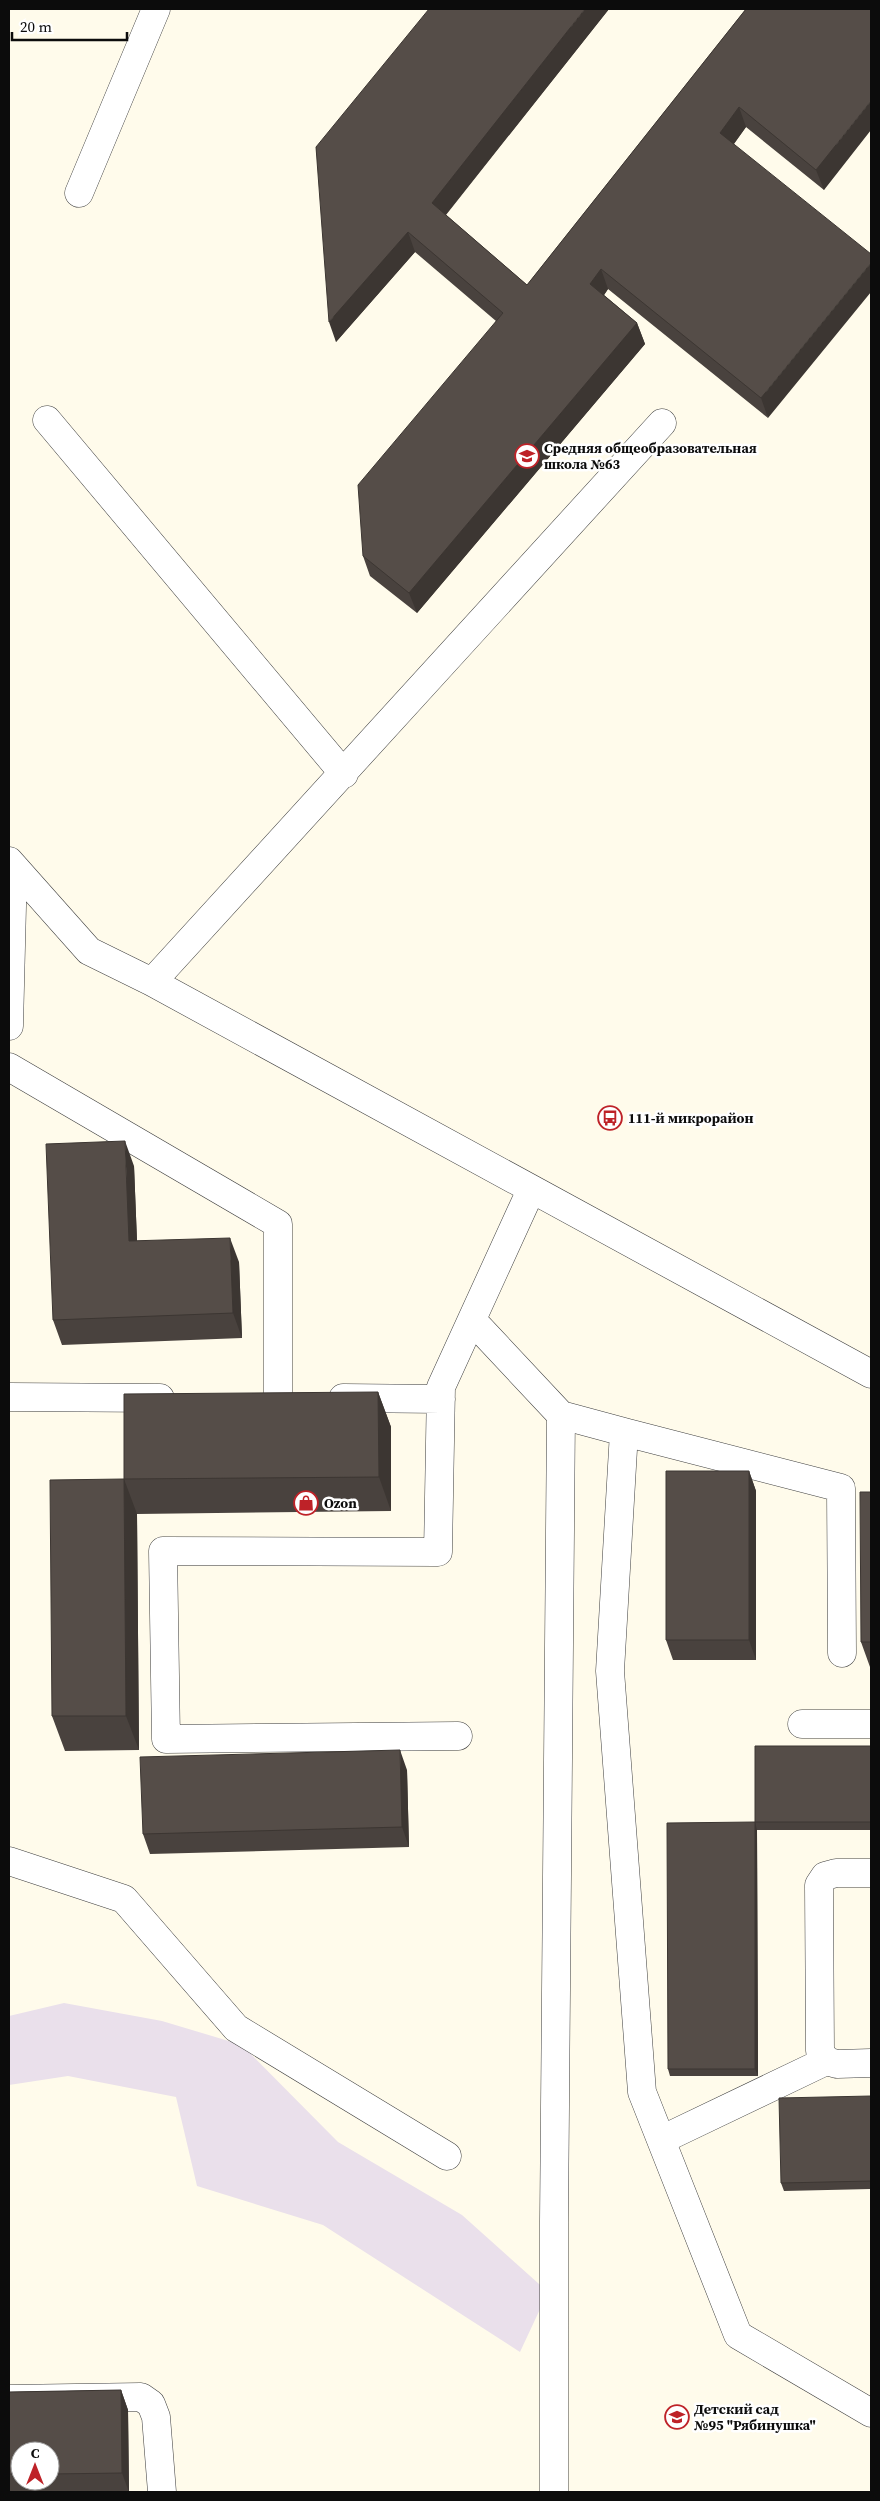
<svg xmlns="http://www.w3.org/2000/svg" width="880" height="2501" viewBox="0 0 880 2501" font-family="'Source Serif 4',serif">
  <rect width="100%" height="100%" fill="#fffbeb"/>
  <!-- industrial -->
  <path fill="#eae0eb" d="M64,2003l98,18 80,24 96,97 124,73 86,77 -28,60 -197,-127 -126,-39 -21,-89 -108,-21 -59,9v-69z"/>
  <g fill="none" stroke-linecap="round" stroke-linejoin="round">
    <!-- minor casing -->
    <g stroke="#3f3f3f" stroke-width="29">
      <path id="minor" d="M79,193l77,-184
        M47,420l297,354
        M9,861l80,90 63,31 719,392
        M152,982l510,-559
        M9,1026l4,-160
        M9,1067l269,157v174
        M472,1320l89,95 -7,807v270
        M9,1397l151,1
        M343,1398l98,1
        M561,1415l63,17 -14,239 32,421 96,243 133,78
        M624,1432l217,56 1,165
        M802,1724h69
        M458,1736l-292,3 -3,-188 275,1 3,-165 90,-197
        M9,1861l115,38 112,129 211,128
        M871,1873h-35l-11,3 -6,9 1,166 6,10 11,3 34,-1
        M661,2140l165,-79
        M9,2399l132,-2 10,7 5,13 6,75"/>
    </g>
    <!-- minor -->
    <use href="#minor" stroke="#fff" stroke-width="28"/>
  </g>
  <!-- wall -->
  <path fill="#49423e" fill-rule="evenodd" d="M609,9l-163,206 81,70 219,-276h125l-47,181 -78,-63 -12,17 34,274 -160,-129 -4,6 33,28 8,21 -228,269 -47,-37 -7,-20 133,-235 -81,-69 -79,90 -20,-195z
    M134,1166l3,75 102,21 3,76 -180,7 -9,-25z
    M378,1392l13,35v84l-254,3 2,236 -74,1 -13,-35 72,-237z
    M749,1471l7,20v169h-83l-7,-20z
    M871,1492v175h-1l-9,-25z
    M871,1746v84h-114l1,246h-88l-2,-7 87,-247z
    M407,1770l2,77 -259,7 -7,-20z
    M871,2096v93l-87,2 -3,-8z
    M121,2390l7,20 1,82h-120v-100zM20,2451h30v30h-30z"/>
  <!-- shaded-wall -->
  <path fill="#3c3632" d="M585,9h24l-170,214 -7,-20z
    M871,101v29l-47,60 -8,-20z
    M739,107l7,20 -19,26 -7,-20z
    M408,232l7,20 -79,90 -7,-20z
    M871,263v29l-103,126 -7,-20z
    M601,269l7,20 -10,15 -8,-20z
    M637,323l8,21 -228,269 -8,-20z
    M125,1141l9,25 4,100 -9,-25z
    M230,1238l9,24 3,76 -9,-25z
    M378,1392l13,35v84l-12,-34z
    M749,1471l7,20v169l-7,-20z
    M124,1479l13,35 2,236 -13,-34z
    M400,1750l7,20 2,77 -7,-20z
    M755,1822l2,8 1,246 -3,-7z
    M121,2390l7,20 1,82 -7,-19z"/>
  <!-- building -->
  <path fill="#554d48" stroke="#3c3632" d="M429,9h156l-153,194 95,82 219,-276h125v92l-55,69 -77,-63 -19,26 151,121v9l-110,135 -160,-129 -11,15 47,39 -228,270 -46,-37 -5,-71 145,-172 -95,-81 -79,90 -13,-175z
    M125,1141l4,100 101,-3 3,75 -180,7 -7,-176z
    M378,1392l1,85 -255,2v-85z
    M666,1471h83v169h-83z
    M124,1479l2,237h-74l-2,-236z
    M860,1492h11v150h-10z
    M755,1746h116v76h-116z
    M400,1750l2,77 -259,7 -3,-77z
    M755,1822v247h-87l-1,-246z
    M871,2096v85l-90,2 -2,-85z
    M121,2390l1,83 -72,1v-23h-30v23h-11v-82z"/>
  <!-- icons -->
  <defs>
    <g id="school-ring" transform="scale(1.25)"><circle r="9.5" fill="#fff" stroke="#be2228" stroke-width="1.5"/><path d="M0-5L7-2L0 1L-7-2ZM-4 1L0 2.5L4 1V4Q0 6-4 4Z" fill="#be2228"/></g>
    <g id="bus-ring" transform="scale(1.25)"><circle r="9.5" fill="#fff" stroke="#be2228" stroke-width="1.5"/><path d="M-5-6H5V4H4V6H2V4H-2V6H-4V4H-5ZM-3.5-4V0h7V-4ZM-3.5 1.2v1.5H-2V1.2ZM2 1.2v1.5H3.5V1.2Z" fill="#be2228"/></g>
    <g id="shop-ring" transform="scale(1.25)"><circle r="9.5" fill="#fff" stroke="#be2228" stroke-width="1.5"/><path d="M-5-2.5h2.3a2.7 3.5 0 0 1 5.4 0H5L5.5 6h-11ZM-1.5-2.5h3a1.5 2.3 0 0 0-3 0Z" fill="#be2228"/></g>
  </defs>
  <g fill-rule="evenodd">
    <use href="#school-ring" x="527" y="456"/>
    <use href="#bus-ring" x="610" y="1118"/>
    <use href="#shop-ring" x="306" y="1503"/>
    <use href="#school-ring" x="677" y="2417"/>
  </g>
  <g text-anchor="middle" dominant-baseline="central" stroke-width="5" stroke-linejoin="round" paint-order="stroke">
    <!-- poi labels -->
    <g font-size="14" font-weight="bold" fill="#0c0c0c" stroke="#fff" text-anchor="start">
      <text x="544" y="448">Средняя общеобразовательная<tspan x="544" dy="16">школа №63</tspan></text>
      <text x="628" y="1118">111-й микрорайон</text>
      <text x="324" y="1503">Ozon</text>
      <text x="694" y="2409">Детский сад<tspan x="694" dy="16">№95 "Рябинушка"</tspan></text>
    </g>
  </g>
  <!-- border -->
  <rect width="880" height="2501" fill="none" stroke="#0c0c0c" stroke-width="20"/>
  <!-- north arrow -->
  <g transform="translate(35 2466)"><circle r="24" fill="#ffffff" stroke="#9e9e9e"/>
  <path d="M0-4L9 19L0 12L-9 19Z" fill="#be2228"/>
  <text y="-8" font-size="14" font-weight="bold" text-anchor="middle" fill="#0c0c0c">С</text>
  </g>
  <!-- scale -->
  <path d="M12 32v8h115v-8" fill="none" stroke="#0c0c0c" stroke-width="2.5"/>
  <text x="20" y="32" font-size="15" fill="#0c0c0c" stroke="#ffffff" stroke-width="4" paint-order="stroke">20 m</text>
</svg>
